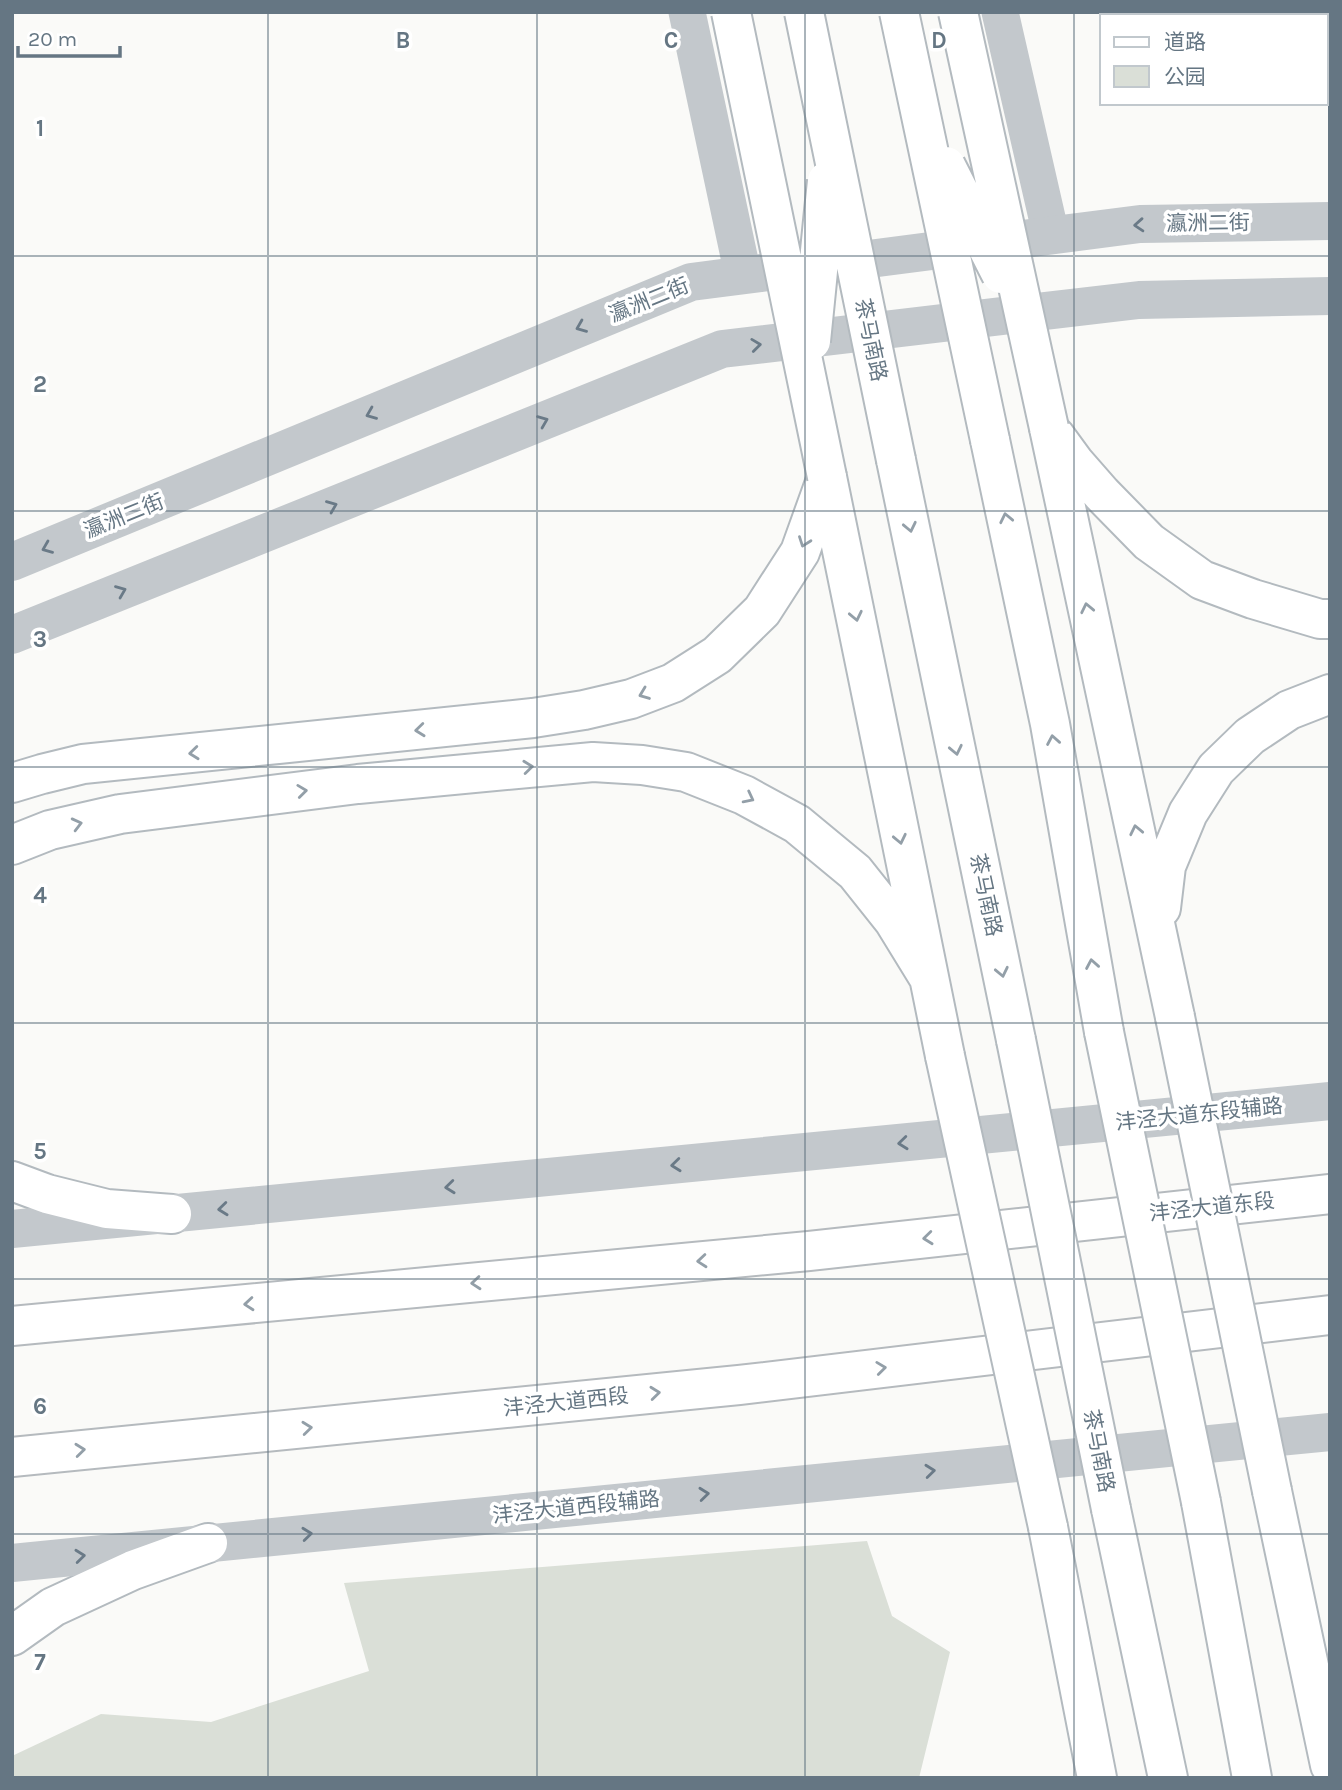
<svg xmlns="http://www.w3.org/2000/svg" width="1342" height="1790" viewBox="0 0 1342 1790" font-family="Karla,'Noto Sans SC',sans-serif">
  <rect width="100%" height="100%" fill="#fafaf8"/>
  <!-- green -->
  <path fill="#dadfd7" d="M867,1541l25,75 58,36 -31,126h-907v-22l89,-42 110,8 158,-51 -25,-88z"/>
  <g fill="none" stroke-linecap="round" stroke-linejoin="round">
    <!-- secondary casing -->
    <g stroke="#b3babf" stroke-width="42">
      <path id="secondary" d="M1049,428c41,196 85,392 126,589
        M1055,436l19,26 28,32 47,48 53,38 51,19 67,20h10
        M990,440l60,284 54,308
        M896,460l120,580
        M827,477c41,193 78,386 118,579
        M12,783l30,-9 41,-10 450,-46 51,-8 47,-11 42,-16 44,-28 45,-44 38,-59 27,-75
        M12,845l38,-15 70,-16 238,-30 235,-22 49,3 44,7 58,23 53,29 58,48 39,49 35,57
        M1161,908l5,-42 22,-53 28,-44 34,-33 39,-26 41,-16
        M12,1181l35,13 60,15 65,5
        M1272,1491l58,274
        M1201,1502l51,276
        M1111,1509l57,269
        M1048,1527l49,251
        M12,1636l41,-29 80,-37 75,-27"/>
    </g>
    <!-- primary casing -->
    <g stroke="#b5babe" stroke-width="42">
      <path id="primary" d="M12,1326l797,-75 521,-57
        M12,1457l727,-72 591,-70"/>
    </g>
    <!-- minor -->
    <path stroke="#c3c8cc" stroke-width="37" d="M687,12l56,263
      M1000,12l51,223"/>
    <!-- tertiary -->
    <path stroke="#c3c8cc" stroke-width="38" d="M12,562l679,-280 449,-58 190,-3
      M12,635l710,-286 417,-49 191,-4
      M12,1229l1318,-128
      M12,1563l1318,-131"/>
    <!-- secondary -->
    <use href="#secondary" stroke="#fff" stroke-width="38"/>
    <!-- primary -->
    <use href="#primary" stroke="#fff" stroke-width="38"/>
    <!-- secondary-bridge casing -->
    <g stroke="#b3babf" stroke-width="42" stroke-linecap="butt">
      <path id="secondary-bridge" d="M731,12l96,465
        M804,12l92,448
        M899,12l91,428
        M958,12l91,416
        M946,166l55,108
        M811,341l16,-160
        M1175,1017l97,474
        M1104,1032l97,470
        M1016,1040l95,469
        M945,1056l103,471"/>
    </g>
    <!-- secondary-bridge -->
    <use href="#secondary-bridge" stroke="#fff" stroke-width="38"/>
  </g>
  <!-- one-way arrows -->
  <defs><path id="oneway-chevron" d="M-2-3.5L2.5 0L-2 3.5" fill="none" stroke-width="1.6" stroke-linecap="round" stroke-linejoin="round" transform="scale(1.75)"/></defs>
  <g stroke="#6a7a87">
    <use href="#oneway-chevron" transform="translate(1139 225) rotate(176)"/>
    <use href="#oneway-chevron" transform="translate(581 327) rotate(158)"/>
    <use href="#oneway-chevron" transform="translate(756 345) rotate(-7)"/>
    <use href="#oneway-chevron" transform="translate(371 414) rotate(158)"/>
    <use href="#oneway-chevron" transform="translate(543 421) rotate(-22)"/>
    <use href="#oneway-chevron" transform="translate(332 506) rotate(-22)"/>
    <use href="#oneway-chevron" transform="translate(47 548) rotate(158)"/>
    <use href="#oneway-chevron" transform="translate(121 591) rotate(-22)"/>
    <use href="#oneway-chevron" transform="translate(903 1143) rotate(174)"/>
    <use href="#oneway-chevron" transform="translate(676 1165) rotate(174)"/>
    <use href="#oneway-chevron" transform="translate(450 1187) rotate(174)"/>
    <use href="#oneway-chevron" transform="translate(223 1209) rotate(174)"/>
    <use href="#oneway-chevron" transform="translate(930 1471) rotate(-6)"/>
    <use href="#oneway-chevron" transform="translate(704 1494) rotate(-6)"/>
    <use href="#oneway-chevron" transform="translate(307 1534) rotate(-6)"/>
    <use href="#oneway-chevron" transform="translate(80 1556) rotate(-6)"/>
  </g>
  <g stroke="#939fa8">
    <use href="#oneway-chevron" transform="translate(1006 518) rotate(-102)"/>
    <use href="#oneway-chevron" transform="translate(910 527) rotate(78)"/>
    <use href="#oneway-chevron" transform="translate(804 542) rotate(110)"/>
    <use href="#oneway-chevron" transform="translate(1087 608) rotate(-102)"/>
    <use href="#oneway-chevron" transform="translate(856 616) rotate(78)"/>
    <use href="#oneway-chevron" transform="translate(644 694) rotate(159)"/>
    <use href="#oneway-chevron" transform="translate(420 730) rotate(174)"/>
    <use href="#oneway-chevron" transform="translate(1053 740) rotate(-100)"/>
    <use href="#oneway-chevron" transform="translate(956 750) rotate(78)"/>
    <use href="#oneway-chevron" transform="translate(194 753) rotate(174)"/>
    <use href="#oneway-chevron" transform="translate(528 767) rotate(-6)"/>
    <use href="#oneway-chevron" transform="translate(302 791) rotate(-7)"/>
    <use href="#oneway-chevron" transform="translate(749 798) rotate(27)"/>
    <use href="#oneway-chevron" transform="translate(77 824) rotate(-14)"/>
    <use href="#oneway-chevron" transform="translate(1136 830) rotate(-102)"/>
    <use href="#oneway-chevron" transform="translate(900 839) rotate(78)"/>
    <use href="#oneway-chevron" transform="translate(1092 964) rotate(-100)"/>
    <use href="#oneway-chevron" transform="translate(1002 972) rotate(78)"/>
    <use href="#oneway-chevron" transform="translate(928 1238) rotate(174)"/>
    <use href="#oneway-chevron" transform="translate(702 1261) rotate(175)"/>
    <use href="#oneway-chevron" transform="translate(476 1283) rotate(175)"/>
    <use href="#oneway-chevron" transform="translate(249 1304) rotate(175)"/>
    <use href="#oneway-chevron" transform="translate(881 1368) rotate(-7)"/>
    <use href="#oneway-chevron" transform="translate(655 1393) rotate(-6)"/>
    <use href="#oneway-chevron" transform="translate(307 1428) rotate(-6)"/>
    <use href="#oneway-chevron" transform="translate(80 1450) rotate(-6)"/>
  </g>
  <!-- grid -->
  <path fill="none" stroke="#657683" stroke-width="2" stroke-opacity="0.55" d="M268,12v1766M537,12v1766M805,12v1766M1074,12v1766M12,256h1318M12,511h1318M12,767h1318M12,1023h1318M12,1279h1318M12,1534h1318"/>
  <g text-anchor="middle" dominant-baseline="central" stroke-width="7" stroke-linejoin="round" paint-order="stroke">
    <!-- street labels -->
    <g font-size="21" fill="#657683" stroke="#fff">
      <text transform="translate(1208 223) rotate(-1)">瀛洲二街</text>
      <text transform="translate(649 300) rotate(-22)">瀛洲二街</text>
      <text transform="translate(871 340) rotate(78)">茶马南路</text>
      <text transform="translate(124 516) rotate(-22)">瀛洲二街</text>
      <text transform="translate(986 895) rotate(78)">茶马南路</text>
      <text transform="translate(1199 1114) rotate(-6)">沣泾大道东段辅路</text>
      <text transform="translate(1212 1207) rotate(-6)">沣泾大道东段</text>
      <text transform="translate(566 1402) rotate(-6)">沣泾大道西段</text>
      <text transform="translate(1099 1451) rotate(79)">茶马南路</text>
      <text transform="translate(576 1507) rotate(-6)">沣泾大道西段辅路</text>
    </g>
  </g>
  <g font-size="23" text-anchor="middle" font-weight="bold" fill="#657683" stroke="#fff" stroke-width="7" stroke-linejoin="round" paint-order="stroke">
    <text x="403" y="48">B</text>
    <text x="671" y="48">C</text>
    <text x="939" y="48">D</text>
    <text x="40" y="136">1</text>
    <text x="40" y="392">2</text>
    <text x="40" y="647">3</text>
    <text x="40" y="903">4</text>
    <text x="40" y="1159">5</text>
    <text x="40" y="1414">6</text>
    <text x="40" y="1670">7</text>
  </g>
  <!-- border -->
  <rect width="1342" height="1790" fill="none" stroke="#657683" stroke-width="28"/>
  <!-- legend -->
  <rect x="1100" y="14" width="228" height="91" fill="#ffffff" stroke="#c1c8cd" stroke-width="2"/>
  <rect x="1114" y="37" width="35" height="10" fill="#ffffff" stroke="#c1c8cd" stroke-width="2"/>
  <text x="1164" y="49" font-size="21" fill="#657683">道路</text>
  <rect x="1114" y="66" width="35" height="21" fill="#dadfd7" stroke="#c1c8cd" stroke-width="2"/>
  <text x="1164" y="84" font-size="21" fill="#657683">公园</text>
  <!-- scale -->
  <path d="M18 46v10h102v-10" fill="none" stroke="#657683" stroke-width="3.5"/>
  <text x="28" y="46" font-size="21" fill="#657683" stroke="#ffffff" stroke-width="5" paint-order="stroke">20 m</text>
</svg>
